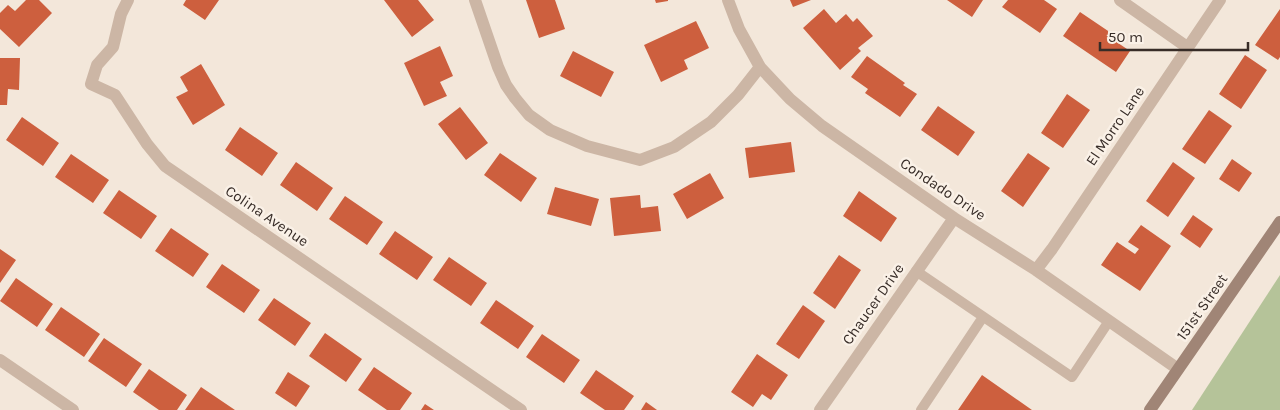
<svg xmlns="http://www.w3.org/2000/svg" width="1280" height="410" viewBox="0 0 1280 410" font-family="Karla,sans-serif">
  <rect width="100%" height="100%" fill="#f3e7da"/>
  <!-- green -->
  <path fill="#b5c399" d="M1280,275v135h-88z"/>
  <!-- building -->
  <path fill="#cd5f3e" d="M26,0h13l13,13 -33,34 -19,-18v-16l8,-8 7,6z
    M186,0h33l-14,20 -22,-15z
    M384,0h34l16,20 -22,17z
    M526,0h29l10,29 -26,9z
    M655,0h13v1l-12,2z
    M790,0h21l-18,7z
    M947,0h36l-11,17z
    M1008,0h36l13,9 -17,24 -38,-26z
    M824,9l12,14 10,-9 7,8 4,-4 16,18 -15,12 3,3 -21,19 -37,-42z
    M1280,9v48l-2,3 -23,-15z
    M1080,12l37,25 -2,4 15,10 -14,21 -53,-36z
    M696,21l13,27 -25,12 4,9 -27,13 -17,-37z
    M440,46l13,30 -13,6 7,14 -23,10 -20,-43z
    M573,51l41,21 -13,25 -41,-21z
    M1245,55l22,15 -26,39 -22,-15z
    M867,56l38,27 -2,2 14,9 -17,23 -35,-24 3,-4 -17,-12z
    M0,58h20l-1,32 -11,-1 -1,16h-7z
    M201,64l24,41 -32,20 -17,-28 12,-6 -8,-14z
    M1067,94l23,16 -27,38 -22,-15z
    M938,106l37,26 -17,24 -37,-26z
    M460,107l28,36 -22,17 -28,-36z
    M1209,110l23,16 -27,38 -23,-15z
    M22,117l37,26 -16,23 -37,-26z
    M240,127l38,26 -16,23 -37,-26z
    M791,142l4,30 -46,6 -4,-30z
    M500,153l37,25 -16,24 -37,-27z
    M1028,153l22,15 -27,39 -22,-16z
    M71,154l38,26 -16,23 -38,-26z
    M1232,159l20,14 -13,19 -20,-13z
    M296,162l37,26 -16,23 -37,-26z
    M1173,162l22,16 -27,39 -22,-16z
    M710,173l14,25 -37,21 -14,-25z
    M555,187l44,12 -8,27 -44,-12z
    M119,190l38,26 -16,23 -38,-26z
    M859,191l38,27 -16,24 -38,-26z
    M640,195l1,13 17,-2 3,25 -47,5 -4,-38z
    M345,196l38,26 -16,23 -38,-26z
    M1193,215l20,14 -13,19 -20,-14z
    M1141,225l30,21 -31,45 -39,-26 16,-23 18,12 4,-5 -11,-7z
    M171,228l38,26 -16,23 -38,-26z
    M395,231l38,26 -16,23 -38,-26z
    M0,249l16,11 -16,23z
    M839,255l22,15 -26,39 -22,-16z
    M449,257l38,26 -16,23 -38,-26z
    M222,264l38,26 -16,23 -38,-26z
    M16,278l37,26 -16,23 -37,-26z
    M274,298l37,25 -16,23 -37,-26z
    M496,300l38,26 -16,23 -38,-26z
    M803,305l22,16 -26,38 -23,-15z
    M61,307l39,27 -16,23 -39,-27z
    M325,333l37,26 -16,23 -37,-26z
    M542,334l38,26 -16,23 -38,-26z
    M104,338l38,26 -16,23 -38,-26z
    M757,354l31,21 -17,25 -9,-6 -9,13 -22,-15z
    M374,367l38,26 -12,17h-13l-29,-20z
    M149,369l38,26 -10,15h-18l-26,-18z
    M596,370l38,26 -10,14h-19l-25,-17z
    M288,372l22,14 -14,21 -21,-14z
    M982,375l50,35h-74z
    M201,387l34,23h-50z
    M646,402l11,8h-16z
    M425,404l9,6h-13z"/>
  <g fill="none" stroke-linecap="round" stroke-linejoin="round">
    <!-- lane -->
    <path stroke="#ccb6a5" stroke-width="10" d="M916,271l156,106 37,-56
      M921,410l62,-93"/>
    <!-- street -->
    <path stroke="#ccb6a5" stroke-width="12" d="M128,0l-7,14 -8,33 -16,18 -6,19 24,11 32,49 18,22 356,244
      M475,0l23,67 8,18 9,13 14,17 21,15 37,16 53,14 34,-13 37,-25 27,-27 22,-28
      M728,0l11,29 21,38 30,32 32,27 132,92 82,52 142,99
      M1120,0l67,47
      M1036,270l16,-21 168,-249
      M0,360l73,50
      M820,410l134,-192"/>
    <!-- secondary -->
    <path stroke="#a08576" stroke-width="12" d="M1150,410l130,-188"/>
  </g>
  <g text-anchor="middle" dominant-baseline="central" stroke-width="5" stroke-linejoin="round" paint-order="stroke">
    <!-- street labels -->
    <g font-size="15" fill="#372c27" stroke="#faf1e7">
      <text transform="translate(1115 126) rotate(-56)">El Morro Lane</text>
      <text transform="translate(943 189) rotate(34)">Condado Drive</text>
      <text transform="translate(267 216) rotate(34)">Colina Avenue</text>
      <text transform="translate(873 304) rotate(-55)">Chaucer Drive</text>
      <text transform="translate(1202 307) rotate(-55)">151st Street</text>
    </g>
  </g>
  <!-- scale -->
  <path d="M1100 42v8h148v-8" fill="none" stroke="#372c27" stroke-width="2.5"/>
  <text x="1108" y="42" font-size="15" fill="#372c27" stroke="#faf1e7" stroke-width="4" paint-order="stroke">50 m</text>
</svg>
